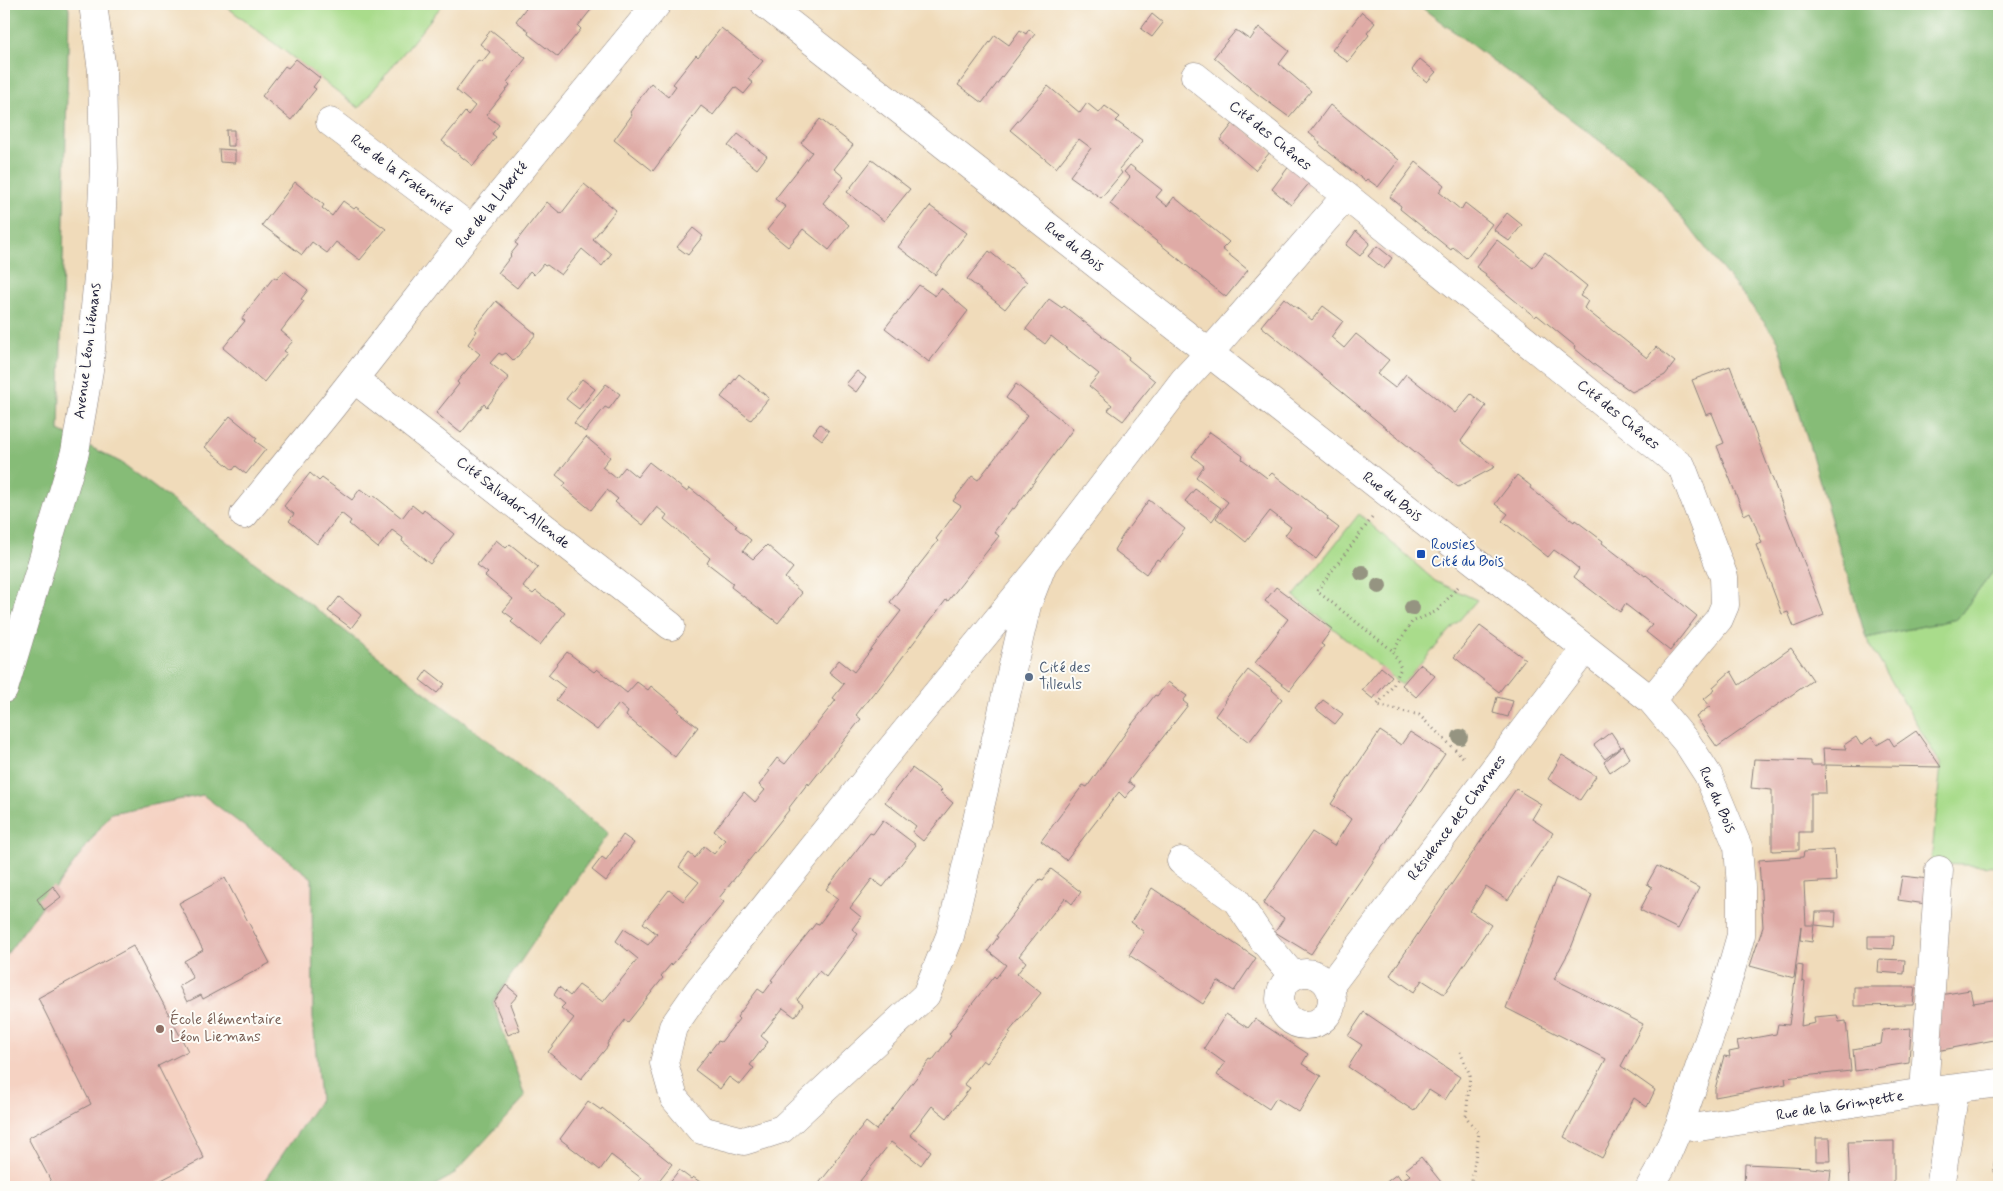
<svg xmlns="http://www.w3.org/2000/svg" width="2003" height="1191" viewBox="0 0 2003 1191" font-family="Mynerve,sans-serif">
  <rect width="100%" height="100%" fill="#fdfcf7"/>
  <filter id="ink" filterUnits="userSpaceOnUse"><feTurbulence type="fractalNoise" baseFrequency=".02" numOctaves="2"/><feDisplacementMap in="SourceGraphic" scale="10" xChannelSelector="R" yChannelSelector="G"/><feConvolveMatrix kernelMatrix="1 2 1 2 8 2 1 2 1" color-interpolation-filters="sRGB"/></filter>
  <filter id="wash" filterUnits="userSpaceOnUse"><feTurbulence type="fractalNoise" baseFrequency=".0096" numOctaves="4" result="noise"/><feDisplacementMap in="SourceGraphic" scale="20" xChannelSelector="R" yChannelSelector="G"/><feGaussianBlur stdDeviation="1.12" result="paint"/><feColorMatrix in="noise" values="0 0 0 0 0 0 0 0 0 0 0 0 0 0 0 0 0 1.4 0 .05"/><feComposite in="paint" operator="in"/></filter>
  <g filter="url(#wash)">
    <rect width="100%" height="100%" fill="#f0dbba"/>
    <!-- built -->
    <path fill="#f5d2c2" d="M203,795l109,83 8,222 -42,87h-274v-229l107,-145z"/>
    <!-- green -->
    <path fill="#a9dc8b" stroke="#667f63" d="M223,4h220l-84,104z
      M1359,514l76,67 42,19 -75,85 -108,-89z
      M1999,555v311l-68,-2 10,-99 -75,-127 91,-19 38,-50z"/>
    <!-- forest -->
    <path fill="#86bc77" stroke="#546f59" d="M4,4h63l2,5 -10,422 63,32 184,138 302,232 -115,169 32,95 -72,78 -21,12h-172l60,-87 -7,-80 -1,-142 -109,-83 -92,18 -107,145z
      M1417,4h582v551l-4,14 -38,50 -91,19 -88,-298 -126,-160z"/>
    <g id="blocks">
      <!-- building -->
      <path fill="#dfaba6" d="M529,4h63l2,2 -16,20 3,3 -23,28 -30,-23 1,-3 -13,-10z
        M1362,12l13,11 -8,10 2,2 -21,27 -16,-12z
        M1152,14l11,9 -11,14 -11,-8z
        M1259,27l30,24 -10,13 32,27 -22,26 -33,-24 -42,-36 22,-27 14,10z
        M721,28l42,33 -15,18 5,4 -9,11 -9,-7 -22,28 -12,-9 -48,65 -39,-31 18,-25 -2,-3 21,-29 17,14 8,-11 -3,-2 23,-29 2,2z
        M1029,29l6,5 -53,69 -24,-18 37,-50 14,10 11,-15 6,4z
        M491,30l35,28 -19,24 3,3 -24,30 13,10 -7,9 4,3 -23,29 -31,-25 23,-29 3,3 7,-9 -19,-16 22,-30 4,2 8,-10 -10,-8z
        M296,59l24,19 -7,9 3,2 -25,31 -29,-24 23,-30 3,2z
        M1420,59l16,13 -9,10 -15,-12z
        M1048,86l32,27 7,-10 12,10 6,-7 15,11 -4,4 27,20 -24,28 3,4 -21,25 -31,-22 21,-28 -12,-9 -23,29 -46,-38z
        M1330,105l69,55 -21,27 -11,-8 -2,2 -24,-19 -22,-18 1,-2 -11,-9z
        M820,119l33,26 -19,24 10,8 -21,26 26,22 -20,25 -26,-21 -15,18 -21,-17 19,-23 -11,-8 37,-47 -11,-9z
        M1235,121l36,30 -16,19 -35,-30z
        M226,130h8v16h-7z
        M738,134l29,22 -10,13 -29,-23z
        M219,149l16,1v13l-15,-1z
        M872,160l38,29 -26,32 -37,-29z
        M1416,162l28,23 -5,7 22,18 4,-7 27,21 -26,34 -13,-11 -2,3 -51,-41 1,-3 -11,-9z
        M1130,165l32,25 -6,7 11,9 7,-9 55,45 -7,7 26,21 -22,27 -116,-93 20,-27 -6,-5z
        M1290,165l21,16 -20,24 -19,-16z
        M295,182l29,23 -2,3 10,8 11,-15 11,8 2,-2 30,22 -26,31 -24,-18 -9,11 -15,-11 -10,13 -40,-30z
        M584,184l32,26 -23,29 18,15 -9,12 -20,-17 -21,26 -14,-10 -2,1 -2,-2 -9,11 -4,-4 -13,17 -19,-15 13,-17 -1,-1 8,-10 -3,-2 32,-41 14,12z
        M930,206l37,27 -32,42 -37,-28z
        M1507,213l15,12 -13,16 -15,-11z
        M693,228l10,8 -15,19 -11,-8z
        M1356,231l14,12 -10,13 -14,-11z
        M1497,240l36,28 12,-16 42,34 -7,10 8,5 -4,7 63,50 9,-11 19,15 -10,13 -33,17 -36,-26 -22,-18 1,-2 -38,-31 -2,2 -50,-41 1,-2 -10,-7z
        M1377,246l15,12 -8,11 -16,-13z
        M989,251l38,31 -22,27 -38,-30z
        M284,271l24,19 -7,9 3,2 -23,30 12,10 -9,10 3,2 -23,29 -41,-34 22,-27 -3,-2 8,-12 24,-30 3,2z
        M919,285l16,11 6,-8 27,23 -39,51 -44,-34z
        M1284,298l28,22 11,-14 20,15 -12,16 13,11 12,-14 33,26 -12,14 18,14 11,-14 49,39 16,-19 15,12 -25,35 34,26 -37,20 -197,-161z
        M1049,299l13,9 2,-2 65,51 -1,2 27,22 -32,40 -15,-11 4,-5 -23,-19 10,-12 -48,-38 -6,8 -19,-15z
        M496,301l40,33 -22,27 -8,-8 -4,2 -3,-2 -9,10 19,15 -22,29 -3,-3 -23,29 -25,-20 23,-29 -2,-2 23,-28 -12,-10 9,-13 -3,-2z
        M1730,366l94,249 -30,12 -6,-15 -6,2 -26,-69 6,-2 -6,-16 -6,-15 -6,3 -27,-69 7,-3 -12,-30 -6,2 -14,-35z
        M857,371l9,7 -10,14 -10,-8z
        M739,374l30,24 -18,22 -30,-23z
        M582,379l13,10 -16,20 -13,-10z
        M606,384l14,10 -11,15 -4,-2 -20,25 -11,-9z
        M1016,384l57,45 -59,80 -2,-1 -18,24 5,4 -51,65 -2,-1 -70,92 -1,-1 -19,24 5,4 -52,66 -1,-2 -20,26 1,1 -70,88 5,4 -52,63 -1,-1 -10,12 2,2 -35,44 -3,-2 -18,24 1,2 -27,33 -33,-27 26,-34 -13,-10 4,-4 -11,-9 5,-8 11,9 9,-11 24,17 35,-43 -22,-18 8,-12 24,16 9,-11 -14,-11 26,-33 14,11 16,-19 -20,-15 10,-14 6,5 9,-12 10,8 11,-14 -11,-9 30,-39 11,10 10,-12 -6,-5 11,-14 -2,-1 9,-12 8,6 51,-64 -3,-2 11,-14 -15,-12 10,-12 15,12 47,-61 -11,-9 48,-61 -2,-2 25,-33 -8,-5 19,-25 6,4 50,-65 -22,-17z
        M230,416l27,22 -2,3 11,8 -20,25 -10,-8 -3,4 -28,-23z
        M820,424l9,7 -7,9 -9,-7z
        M1210,432l33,24 -1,3 25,19 5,-5 56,44 -1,2 12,9 -23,31 -31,-24 6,-8 -21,-16 -24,31 -30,-24 12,-16 -32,-25 8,-11 -12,-10z
        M586,437l24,20 -8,10 14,11 9,-11 12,10 12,-15 38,30 3,-4 47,38 -2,1 16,13 -8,11 10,8 14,-14 26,23 -8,10 17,15 -24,30 -47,-36 2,-4 -26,-20 3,-5 -46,-39 3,-4 -10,-8 -14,18 -28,-23 3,-3 -11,-9 -16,20 -28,-23 3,-4 -10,-8z
        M310,473l9,8 3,-3 30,22 8,-11 11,8 2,-2 29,23 10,-13 10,8 2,-3 30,24 -24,30 -28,-23 1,-3 -11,-8 -14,18 -29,-24 2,-3 -10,-8 -24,31 -28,-23 5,-7 -10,-8z
        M1517,475l14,11 -1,2 44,34 1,-2 28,21 -1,2 43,33 1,-1 51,41 -27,35 -24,-19 6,-7 -27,-21 -5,8 -46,-35 5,-8 -12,-10 -13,-9 -6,7 -46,-36 6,-7 -13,-10z
        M1195,489l26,19 -9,13 -27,-20z
        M1149,500l36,29 -25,32 -3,-2 -11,15 -32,-24 9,-15z
        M496,540l10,8 4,-4 28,23 -15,20 10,7 3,-3 29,22 -25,32 -29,-23 3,-3 -11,-8 10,-12 -28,-23 3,-3 -11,-8z
        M1276,587l56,42 -11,15 3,2 -34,44 -35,-27 33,-44 -23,-18z
        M339,597l22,18 -10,13 -23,-17z
        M1480,626l45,33 -26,33 -45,-35z
        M1791,648l22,32 -96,67 -21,-30 14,-11 -6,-7 11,-9 -2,-3 18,-16 8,14z
        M567,652l27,20 3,-3 30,24 10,-11 11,8 3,-4 29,24 -2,2 20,15 -23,30 -49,-41 2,-4 -9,-8 -22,26 -41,-30 9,-12 -17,-13z
        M1420,664l15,12 -19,21 -14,-12z
        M1381,667l11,9 -19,23 -11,-9z
        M427,670l18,14 -8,9 -17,-13z
        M1248,670l25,19 -1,1 10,9 -33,43 -34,-26 10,-14 -1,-1z
        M1168,682l19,14 -4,5 5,4 -60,77 7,4 -10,12 -6,-6 -53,68 -25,-19 42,-56 4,2 42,-59 26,-33 2,1z
        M1497,697l16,4 -5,16 -15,-4z
        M1323,700l20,14 -8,10 -19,-15z
        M1380,731l21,14 9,-13 35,22 -134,200 -36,-22 9,-14 -21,-14 49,-72 22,14 17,-27 -20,-15z
        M1916,731l25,36 -116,-2 1,28h-15v39h-12v18l-27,1v-61l-21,-2 3,-29 57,2v4h13l-1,-17 23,1 -2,-4 12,-8 5,8 11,-8 5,8 12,-7 5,8z
        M1611,732l10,15 -16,12 -11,-14z
        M1623,746l7,12 -20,14 -6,-10z
        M1562,755l34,21 -16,24 -32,-21z
        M912,768l30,22 -2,2 13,11 -30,38 -11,-9 4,-6 -31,-24z
        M1516,789l25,15 -9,15 21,14 -45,67 -22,-14 -16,25 21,14 -47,69 -22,-14 -8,12 -24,-17z
        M883,820l33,25 -33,42 -11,-8 -22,29 11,9 -9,12 6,5 -32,43 -7,-6 -22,29 6,5 -8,12 -12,-9 -22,28 7,6 -18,23 4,3 -14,17 -11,-8 -9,12 -25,-19 23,-29 3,1 18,-23 -2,-2 21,-28 6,4 9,-12 -2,-1 45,-57 3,1 19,-25 -12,-10 44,-56 3,1z
        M623,835l11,8 -28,38 -14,-11 10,-13 4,3z
        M1834,850l2,31 -32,2 2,42h8l-2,17 -12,-2 1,-14 -7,52 -44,-12 13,-39 -4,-67 44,-3 1,-5z
        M1657,866l42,22 -21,41 -38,-19 12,-23 -5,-3z
        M1051,869l30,23 -9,12 -7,-6 -46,58 7,6 -9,12 24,19 -32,39 2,1 -24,30 -4,-3 -19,24 6,4 -23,30 -15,-12 -22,29 21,16 -10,14 -30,-23 -31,39 8,6h-52l20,-25 -1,-1 31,-39 10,8 54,-70 2,1 19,-25 -2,-2 23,-30 22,-28 2,2 10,-13 -18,-14 10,-14 -2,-1 44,-57 3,1z
        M1902,876l27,3 -3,25 -28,-4z
        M225,878l45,85 -67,36 -2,-4 -14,7 -8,-16 14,-8 -9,-17 19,-11 -24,-47z
        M1556,878l36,17 -21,53 -17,31 89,45 -22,42 34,24 -8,17 -13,-9 -32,60 -38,-21 42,-78 -100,-51z
        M53,886l8,11 -17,13 -7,-11z
        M1152,888l104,70 -22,33 -16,-10 -15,23 -74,-49 15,-23 -13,-10z
        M1816,912h20l-1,15 -20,-2z
        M1868,936h26l-1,13 -25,-1z
        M133,946l55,105 -30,15 46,92 -56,29h-94l-26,-49 63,-34 -53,-106z
        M1879,959l26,1 -1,14 -26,-2z
        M1797,965l6,1 -1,15 3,1 -4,44 14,-3 -1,-6 23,-2 2,7 7,-1 5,50 -66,7 1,6 -71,13v-8l9,-33 6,1 -1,-5 10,-2 -2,-9 39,-7 2,-10 11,1z
        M506,985l12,10 -8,9 10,26 -12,5 -14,-33z
        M1854,987h61l-2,18 -59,1z
        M1970,990l3,13 26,-4v40l-62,12 3,-56z
        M1364,1012l96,65 -15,23 -16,-10 -15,21 -66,-44 14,-22 -14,-9z
        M1226,1014l22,14 7,-9 53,35 -6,10 19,12 -22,36 -23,-14 -7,11 -52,-34 8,-12 -21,-15z
        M1911,1028l-2,35 -54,8 -2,-22 28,-5 2,-14z
        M588,1101l13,9 1,-2 70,56 -18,23h-20l7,-9 -30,-23 -11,15 -40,-31z
        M1998,1133h1v40l-6,-1z
        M1816,1138h14l1,23h-15z
        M1894,1141v46h-44l-2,-45z
        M1421,1157l24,30h-65l17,-13 5,7 8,-6 -5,-5z
        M1745,1164l65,3v1l21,2 -2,17h-85z
        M679,1170l12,9 2,-2 14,10h-41z
        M1546,1182l10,5h-13z
        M809,1183l7,4h-11z"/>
    </g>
  </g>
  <g filter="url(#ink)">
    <use href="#blocks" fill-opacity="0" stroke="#897e7a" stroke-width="1"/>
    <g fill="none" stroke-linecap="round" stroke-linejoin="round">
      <!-- minor casing -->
      <g stroke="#897e7a" stroke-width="29">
        <path id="minor" d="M765,4l886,696 37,44 20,31 30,72 3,40v48l-18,63 -43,126 -18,42 -12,21
          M330,122l142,107
          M1346,196l336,271 42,110 1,28 -6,14 -68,81
          M354,379l317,247
          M244,515l87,-107 141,-179 185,-225
          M1043,564l-16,41 -77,331 -24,59 -144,134 -38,12 -43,-11 -27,-32 -10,-35 9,-36 25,-36 188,-236 157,-191 141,-184 25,-27 137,-157 -151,-120
          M1181,861l55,39 27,40 30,36
          M1280 999a26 26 0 1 1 52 0a26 26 0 1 1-52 0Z
          M1329,987l256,-338
          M1924,1092l15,-222
          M1680,1124l19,3 225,-35 75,-9
          M1940,1187l15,-97"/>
      </g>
      <!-- major casing -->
      <g stroke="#897e7a" stroke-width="29">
        <path id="major" d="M4,689l71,-237 14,-82 10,-104 5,-98 -2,-97 -9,-67"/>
      </g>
      <!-- path -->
      <path stroke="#897e7a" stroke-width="3" stroke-dasharray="1 4" stroke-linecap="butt" d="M1372,518l-55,73 76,60
        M1458,587l-21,24 -25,11 -19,29 8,17 -8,18 -16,19 42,10 45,43
        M1460,1052l10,23 -4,42 13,16 -8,54"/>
      <!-- minor -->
      <use href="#minor" stroke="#fff" stroke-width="28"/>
      <!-- major -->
      <use href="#major" stroke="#fff" stroke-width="28"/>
    </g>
    <!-- trees -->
    <g fill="#959481">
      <circle cx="1362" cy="573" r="8"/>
      <circle cx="1379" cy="586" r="8"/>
      <circle cx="1412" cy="608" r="8"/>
      <circle cx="1460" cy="737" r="8"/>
    </g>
  </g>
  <!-- markers -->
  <rect fill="#1a4fb4" stroke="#fdfcf7" stroke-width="2" x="1416" y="549" width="10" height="10" rx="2.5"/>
  <circle fill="#5c6f8a" stroke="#fdfcf7" stroke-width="2" cx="1029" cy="677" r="5"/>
  <circle fill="#8d6e63" stroke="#fdfcf7" stroke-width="2" cx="160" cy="1029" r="5"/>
  <g text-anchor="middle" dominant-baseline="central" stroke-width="4" stroke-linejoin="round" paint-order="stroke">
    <!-- street labels -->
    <g font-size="15" fill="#22223b" stroke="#fdfcf7">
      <text transform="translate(1270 136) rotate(39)">Cité des Chênes</text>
      <text transform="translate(401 175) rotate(37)">Rue de la Fraternité</text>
      <text transform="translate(492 205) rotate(-51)">Rue de la Liberté</text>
      <text transform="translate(1074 247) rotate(38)">Rue du Bois</text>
      <text transform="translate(88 351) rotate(-83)">Avenue Léon Liémans</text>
      <text transform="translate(1618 415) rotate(39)">Cité des Chênes</text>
      <text transform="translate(1392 497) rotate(38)">Rue du Bois</text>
      <text transform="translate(513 503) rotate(38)">Cité Salvador-Allende</text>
      <text transform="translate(1717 800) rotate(66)">Rue du Bois</text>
      <text transform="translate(1457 818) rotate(-53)">Résidence des Charmes</text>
      <text transform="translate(1840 1106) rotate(-9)">Rue de la Grimpette</text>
    </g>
    <!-- transit labels -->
    <g font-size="15" fill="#164399" stroke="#fdfcf7" text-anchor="start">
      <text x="1431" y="545">Rousies<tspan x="1431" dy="17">Cité du Bois</tspan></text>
    </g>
    <!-- service labels -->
    <g font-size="15" fill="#4e5e75" stroke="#fdfcf7" text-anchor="start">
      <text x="1039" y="668">Cité des<tspan x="1039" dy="17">Tilleuls</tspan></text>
    </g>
    <!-- education labels -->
    <g font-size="15" fill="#785e54" stroke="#fdfcf7" text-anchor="start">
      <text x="170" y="1020">École élémentaire<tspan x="170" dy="17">Léon Liemans</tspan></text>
    </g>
  </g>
  <!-- margin -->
  <rect width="2003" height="1191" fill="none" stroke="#fdfcf7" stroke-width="20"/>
</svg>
